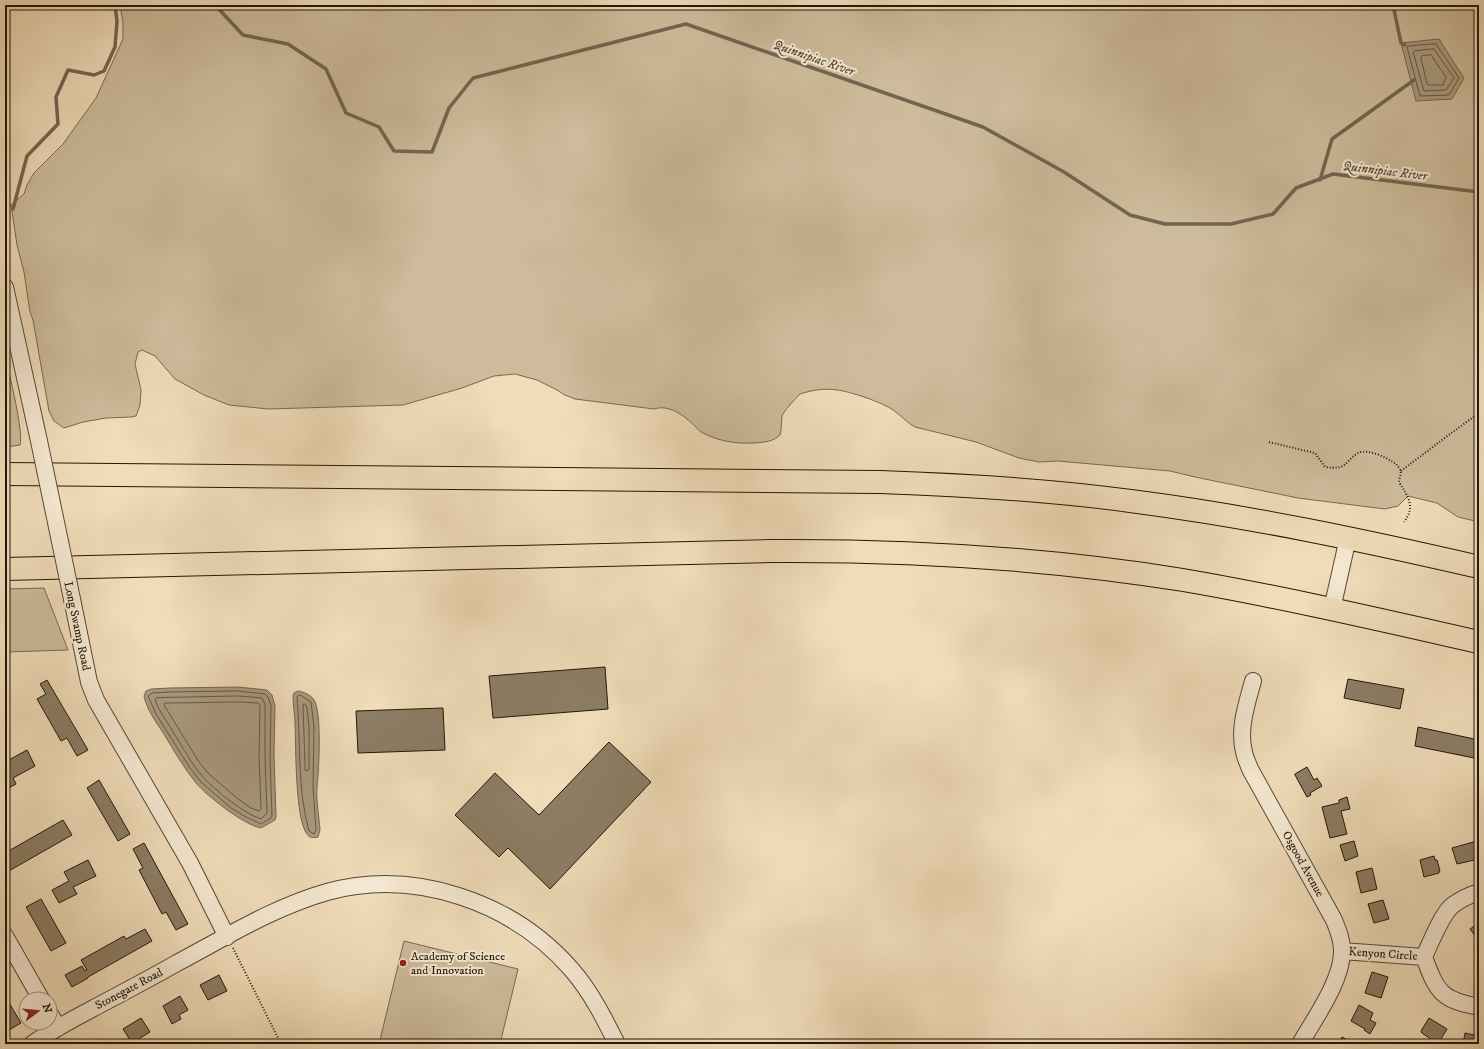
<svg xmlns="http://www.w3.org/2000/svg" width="1484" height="1049" viewBox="0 0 1484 1049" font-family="'IM FELL DW Pica',serif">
  <rect width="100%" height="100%" fill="#f0dcb9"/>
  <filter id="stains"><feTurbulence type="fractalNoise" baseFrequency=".005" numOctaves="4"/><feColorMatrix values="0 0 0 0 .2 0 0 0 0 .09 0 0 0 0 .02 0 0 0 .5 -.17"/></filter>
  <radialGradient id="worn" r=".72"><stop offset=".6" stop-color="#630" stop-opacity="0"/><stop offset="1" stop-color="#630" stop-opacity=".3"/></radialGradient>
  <!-- green -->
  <path fill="#cdbb9b" stroke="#766952" d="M120,5h1359v517l-21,-5 -21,-14 -29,-7 -10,10 -13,3 -87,-11 -103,-21 -25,-6 -112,-10 -19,1 -20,-4 -43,-16 -61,-15c-8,-4 -14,-12 -22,-17 -9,-7 -44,-19 -56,-20 -12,-2 -25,0 -37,4 -4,4 -17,18 -18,22 -1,6 0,13 -2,19 -7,7 -16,7 -26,8 -18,1 -37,-2 -53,-11 -3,-2 -4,-4 -6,-6 -11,-10 -25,-22 -41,-17l-79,-10 -10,-4 -8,-5 -20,-10 -22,-6 -21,2 -32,12 -59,17 -135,4 -39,-4 -25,-10 -29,-16 -20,-23 -13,-6 -4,2 -3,12 6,26 -1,15 -4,11 -5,1 -25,1 -23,4 -19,6 -10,-7 -5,-10 -16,-91 -3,-8 -6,-40 -7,-27 -6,-40 13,-11 3,-9 7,-12 29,-29 33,-46 27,-59v-16z
    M5,357c4,14 19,77 15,88l-15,2z
    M44,588l24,62 -63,2v-63z
    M404,941l114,28 -18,75h-121z"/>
  <!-- water -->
  <path fill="#a9997e" stroke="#726550" d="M1439,39l25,39 -12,21 -36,2 -15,-58z
    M238,687l29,3 5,5 3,11 -1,49 2,62 -1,3 -14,8c-17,-3 -54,-32 -65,-45 -12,-15 -22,-32 -32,-49 -8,-12 -17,-24 -20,-38l2,-5 5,-2 19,-1z
    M298,691c6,1 13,4 16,9 8,12 5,70 3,87 -1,14 2,29 3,43l-2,7c-4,1 -9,1 -11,-3 -12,-15 -11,-88 -12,-110 0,-9 -2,-19 -2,-28l1,-3z"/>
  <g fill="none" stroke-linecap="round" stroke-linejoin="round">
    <!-- shore -->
    <path stroke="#645844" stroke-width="1" d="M1436,44l23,34 -10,17 -29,1 -13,-49 2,-1z
      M1434,49l20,29 -8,12 -22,1 -11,-39 2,-1z
      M1431,55l15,22 -3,8h-14l-2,-1 -6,-26 1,-2z
      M238,691l27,3 3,3 3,9 -1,50 2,60 -1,2 -10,6 -15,-7 -15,-9 -30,-26 -11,-14 -34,-54 -8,-18 4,-3 18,-1z
      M300,695l11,7 3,25 -1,60 3,43 -2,4 -5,-3c-12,-43 -8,-89 -12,-134z
      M238,696l24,2 3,6v52l2,57 -6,6c-18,-6 -45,-28 -57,-41 -13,-14 -21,-31 -31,-46 -6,-11 -14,-21 -18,-32l1,-2z
      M238,702l20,1 2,3 -1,50 2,53 -2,2 -8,-3 -13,-9 -29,-25 -10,-12 -35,-57 1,-2h5z
      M304,704l2,1 1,3 2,19v42l-2,2 -2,-1v-6l-2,-58z"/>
    <!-- stream -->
    <path stroke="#726550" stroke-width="3.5" d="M215,5l28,30 45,9 38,25 20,44 33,14 15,24 38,1 17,-44 24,-30 213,-54 297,103 81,45 66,43 35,9h66l42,-10 23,-26 37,-14 146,18
      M1393,5l8,38 4,2
      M1320,180l12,-41 82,-59
      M13,209l14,-53 31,-32 -2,-27 12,-27 26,5 10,-4 11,-24 2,-26 -2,-16"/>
  </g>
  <!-- building -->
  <path fill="#8c7d65" stroke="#20170a" d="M605,667l3,42 -115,9 -4,-42z
    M1348,679l56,10 -4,20 -56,-11z
    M47,680l41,70 -11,6 -10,-18 -6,3 -24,-42 9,-5 -6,-10z
    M443,708l2,42 -87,3 -2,-42z
    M1418,727l61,13v19l-64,-13z
    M609,742l42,40 -101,107 -42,-41 -9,9 -44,-42 40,-42 44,42z
    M27,750l8,16 -22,12 3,6 -11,6v-20l3,-2 -3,-6z
    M1307,767l7,13 3,-2 5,8 -12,7 1,2 -4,2 -12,-22v-1z
    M99,780l31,54 -12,7 -31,-53z
    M1347,797l3,12 -9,2 6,23 -17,4 -8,-31 17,-4v-3z
    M63,820l9,15 -65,37 -2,-3v-16z
    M1354,841l4,15 -13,5 -5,-16z
    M1477,841l2,18 -22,5 -5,-16z
    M144,843l44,81 -12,6 -10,-18 -4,2 -23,-44 4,-2 -10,-19z
    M1434,856l1,4h2l3,11h-1v2l-15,4 -4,-17z
    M88,860l8,16 -23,11 4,7 -18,9 -7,-13 17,-9 -5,-9z
    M1372,868l5,21 -16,4 -5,-21z
    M41,899l25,44 -15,8 -25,-44z
    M1383,900l6,19 -15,4 -6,-19z
    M1479,923v18l-9,-12z
    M145,929l7,12 -64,36v1l-16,9 -7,-12 17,-9 3,5 2,-1 -6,-10 43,-24 2,3z
    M1372,972l16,5 -7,21 -16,-5z
    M219,975l8,16 -19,9 -8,-15z
    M5,996l16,27 -12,7 -4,-7z
    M180,996l8,14 -9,5 2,4 -9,5 -9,-18z
    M1359,1005l14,8 -3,7 6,3 -6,11 -6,-4 1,-1 -14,-8z
    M141,1018l9,14 -18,11 -9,-14z
    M1429,1018l18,11 -9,15 -16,-11 -1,-2z
    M1465,1033l14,3v8h-16z
    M1342,1037l13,7h-17z"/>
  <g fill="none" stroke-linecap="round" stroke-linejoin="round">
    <!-- minor casing -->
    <g stroke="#544836" stroke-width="18">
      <path id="minor" d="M5,287l34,154
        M72,599l17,83 7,18 94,163 37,74
        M1332,609l16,-71
        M1253,681c-6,22 -15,48 -9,71 1,6 4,11 6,17l84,151c4,10 8,19 8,30 1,29 -27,68 -42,94
        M1479,892c-9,3 -18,7 -26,13 -11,8 -23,39 -29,52 13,35 17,43 55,50
        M5,936l36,63
        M1342,951l82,6
        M50,1014l8,14
        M32,1044c19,-13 39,-24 60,-35 28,-15 57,-30 85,-46 49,-26 97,-56 150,-71 88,-24 186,10 245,78 19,22 32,48 45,74"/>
    </g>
    <!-- highway casing -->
    <g stroke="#20170a" stroke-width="24">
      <path id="highway" d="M5,474l875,8c87,3 173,8 258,20 115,15 228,39 341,65
        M5,569l765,-18c138,-1 276,7 413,29 99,17 198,40 296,62"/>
    </g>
    <!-- path -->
    <path stroke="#20170a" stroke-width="2" stroke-dasharray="1 2" stroke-linecap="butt" d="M1269,442l46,11 10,14c23,3 18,-4 33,-14 9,-5 30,5 38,11 2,2 4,5 5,7l-2,11c9,15 17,24 5,40
      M1401,471l49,-37 29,-21
      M233,948l48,96"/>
    <!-- minor -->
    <use href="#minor" stroke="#f5e8d2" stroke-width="16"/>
    <!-- highway -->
    <use href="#highway" stroke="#f0dcb9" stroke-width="22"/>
    <!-- minor-bridge casing -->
    <g stroke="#544836" stroke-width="18" stroke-linecap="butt">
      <path id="minor-bridge" d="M39,441l33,158"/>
    </g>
    <!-- minor-bridge -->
    <use href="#minor-bridge" stroke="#f5e8d2" stroke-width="16"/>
  </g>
  <!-- markers -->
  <circle fill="#8f2418" stroke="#f5e8d2" stroke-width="1.5" cx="403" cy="963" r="4"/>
  <g text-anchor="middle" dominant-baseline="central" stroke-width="4" stroke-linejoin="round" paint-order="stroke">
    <!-- street labels -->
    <g font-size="12" fill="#20170a" stroke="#f5e8d2">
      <text transform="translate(77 626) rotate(78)">Long Swamp Road</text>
      <text transform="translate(1303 864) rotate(61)">Osgood Avenue</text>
      <text transform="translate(1383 954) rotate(4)">Kenyon Circle</text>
      <text transform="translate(129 989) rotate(-28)">Stonegate Road</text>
    </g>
    <!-- poi labels -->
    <g font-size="12" fill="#20170a" stroke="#f5e8d2" text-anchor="start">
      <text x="411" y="956">Academy of Science<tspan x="411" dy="14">and Innovation</tspan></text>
    </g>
    <!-- water labels -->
    <g font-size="13" font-style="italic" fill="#574b38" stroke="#f5e8d2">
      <text transform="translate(814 58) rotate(19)">Quinnipiac River</text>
      <text transform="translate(1385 171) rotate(7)">Quinnipiac River</text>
    </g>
  </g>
  <!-- margin -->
  <rect width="1484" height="1049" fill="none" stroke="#f0dcb9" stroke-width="20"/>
  <rect x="6" y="6" width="1472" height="1037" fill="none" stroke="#20170a" stroke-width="2"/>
  <rect x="10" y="10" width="1464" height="1029" fill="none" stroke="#20170a"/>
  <!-- north arrow -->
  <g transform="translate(38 1011) rotate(74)"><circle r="19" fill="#f5e8d2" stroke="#a09482"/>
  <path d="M0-3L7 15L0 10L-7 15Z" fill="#8f2418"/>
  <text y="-6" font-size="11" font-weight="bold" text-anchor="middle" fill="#20170a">N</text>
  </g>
  <rect width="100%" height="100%" filter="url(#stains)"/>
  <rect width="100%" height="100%" fill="url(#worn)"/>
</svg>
